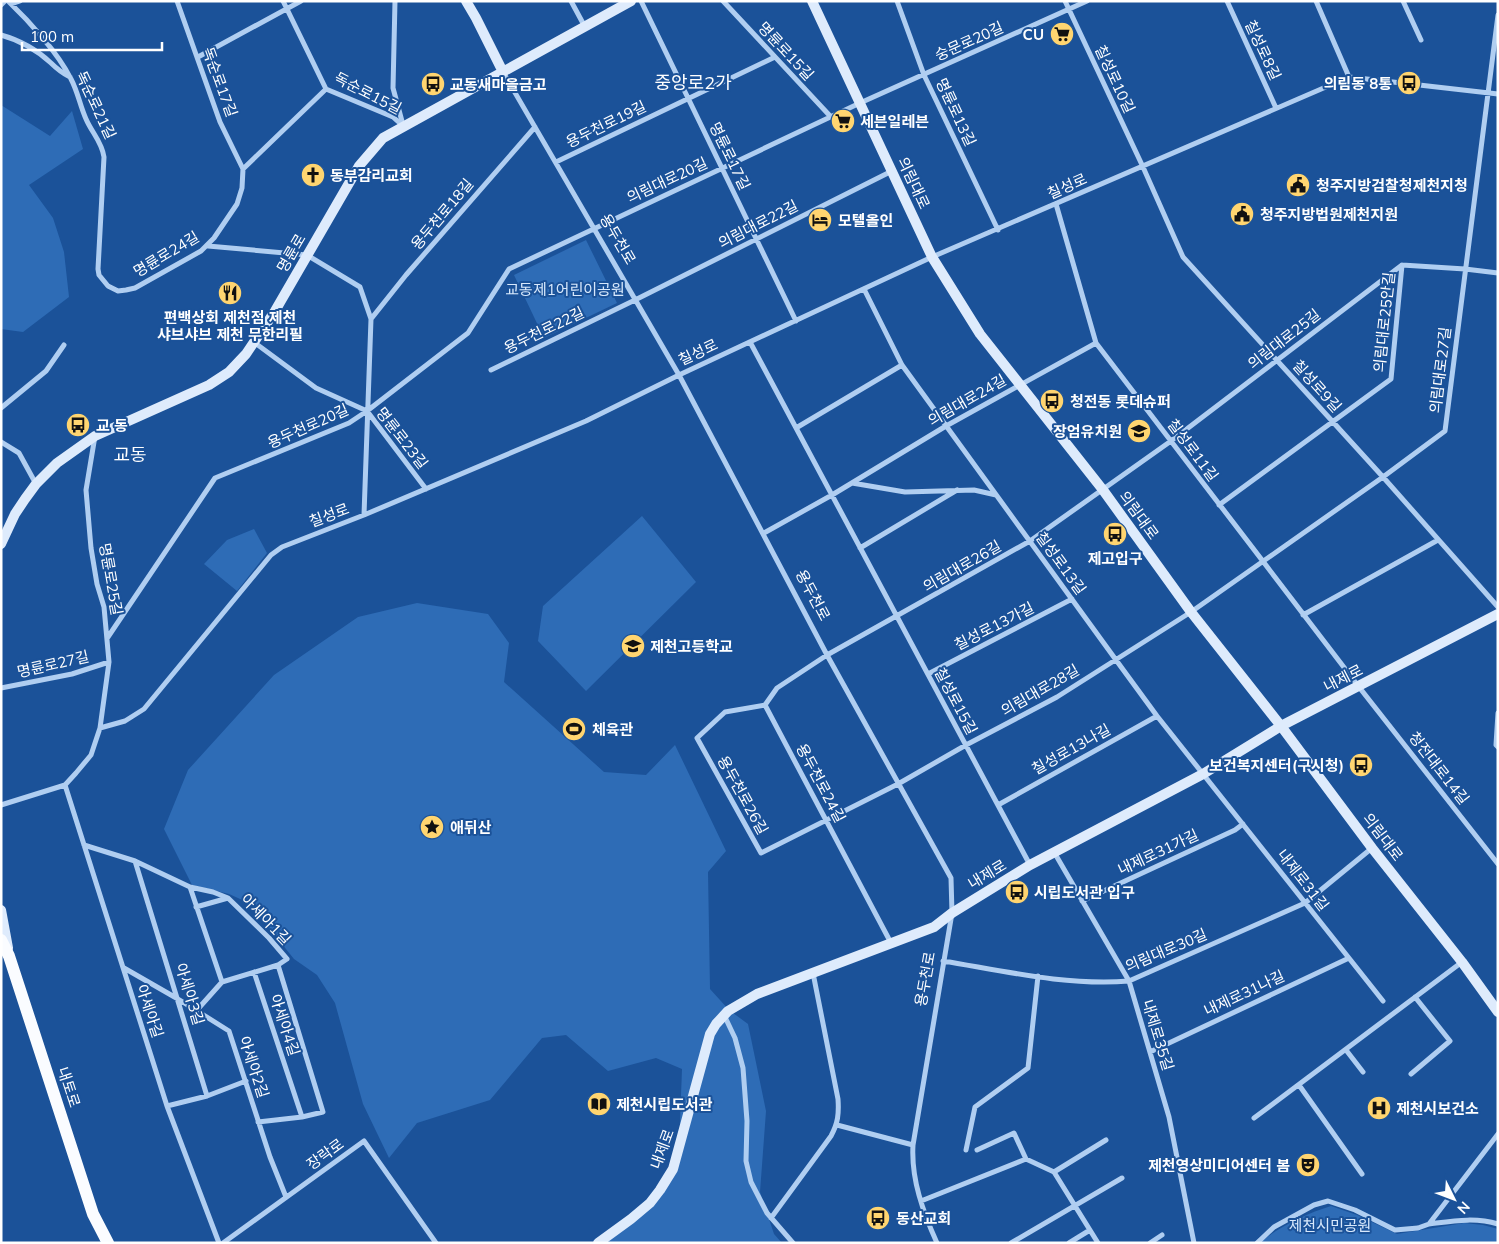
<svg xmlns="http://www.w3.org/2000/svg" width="1499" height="1244" viewBox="0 0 1499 1244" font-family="Mulish,'Noto Sans KR',sans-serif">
  <rect width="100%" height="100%" fill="#1b5299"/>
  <!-- green -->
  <path fill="#2e6cb6" d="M1,105l49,31 22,-25 11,38 -54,36 24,33 11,34 5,45 -46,35 -22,-3z
    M586,240l31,63 -73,35 -30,-63z
    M642,516l54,66 -110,109 -48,-50 5,-35z
    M254,529l13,24 -30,38 -33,-27 23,-24z
    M417,603l71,11 21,29 -5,39 100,90 42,3 29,-30 51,106 -18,21 2,117 19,21 19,14 18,87 -6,81 14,42 8,9h-184l52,-40 29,-54 3,-80 -26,-11 -48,13 -42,-36 -24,3 -52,62 -73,23 -28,35 -26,-54 -28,-101 -18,-28 -23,-16 -45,-56 -20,-9 -37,-9 -28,-56 24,-59 86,-95 84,-58z
    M1331,1206l26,9 40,19 67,-11 19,2 15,4v14h-239c22,-17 46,-29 72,-37z"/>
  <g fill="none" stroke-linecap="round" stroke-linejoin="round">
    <!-- street -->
    <path stroke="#b0cef1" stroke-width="5" d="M8,1c22,21 50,52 63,78 7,13 9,27 15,40 6,14 16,23 18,38l-6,112 1,6 9,11 10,5 8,-1 9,-2 66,-37 13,-13 23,-34 5,-16 1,-19 83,-80
      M177,1l43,121 23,47
      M283,1l43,88 67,28 10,9
      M395,1l-2,87 10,37
      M571,1l14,26
      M641,1l155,320
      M723,1l108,116
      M897,1l27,74 74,155
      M1065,1l78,166 40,90 200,220 115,130
      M1227,1l49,107
      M1316,1l33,76
      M1403,1l18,39
      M11,4l9,-3
      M1,5l4,-4
      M1,35c18,5 36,15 50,28 6,6 11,10 19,14
      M198,57l103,-56
      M503,72l176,303 148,280 124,223 1,35 -39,232c-2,34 10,67 24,98
      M556,162l219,-105
      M1056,204l40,139 263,344 139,177
      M208,246l99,9 53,32 11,32 -7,196
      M864,289l38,76 214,295 41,56 226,285
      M371,319l35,-44 129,-148
      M750,342l280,523
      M255,343l61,45 51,23 59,78
      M491,370l144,-70 257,-129
      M1,408l45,-37 18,-26
      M796,428l106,-63
      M95,436l-9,54 5,58 6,36 7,23 5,55 -9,66
      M1,442l18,11 17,31
      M852,483l53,9 69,-2 22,5
      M1219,505l172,-126 11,-114
      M764,533l68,-38 114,-69 150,-83
      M860,548l97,-58
      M1303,615l135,-75
      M108,637l107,-159 134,-55 18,-12 101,-78 41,-64 351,-166 227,-102
      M928,674l144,-75
      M1,688l71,-14 37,-12
      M765,705l-40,7 -28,26 64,115 137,-69 68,-39 91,-48 134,-85 192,-135 62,-46 53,-416
      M1498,713l-2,32 2,2
      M65,785l102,321 52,137
      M1,805l64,-20 11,-12 15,-18 9,-27 25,-7 19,-12 127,-154 11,-8 82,-32 222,-94 93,-46 253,-118 417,-180 149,17
      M998,805l159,-89
      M84,845l51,16 55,26 32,95
      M1054,852l75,129 40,136 25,126
      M135,861l72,235
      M190,887l23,5 15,6
      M1082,901l153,-71 8,-6
      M196,907l32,-9 41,40 18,21 -9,6 -56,17 -25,28
      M891,943l-126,-238 12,-17 50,-33 203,-114 141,-100 231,-176 63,4 33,4
      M943,961c61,10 124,25 186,20l176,-78 67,-55
      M124,968l54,31 51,32 41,126 16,40
      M254,972l48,145
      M724,1015l11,23 8,30 4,53 -1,40 5,21 16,31 26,30
      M1346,1050l17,22
      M1150,1052l199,-94
      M1411,1074l39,-33 -35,-44
      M1299,1085l63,89
      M167,1106l40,-10 39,-15
      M1254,1118l208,-156
      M258,1122l44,-5 21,-5 -45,-147
      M837,1125l76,20
      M966,1150l9,-43 53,-39 10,-92
      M977,1150l37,-17 12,26
      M1054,1172l52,-32
      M921,1201l105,-42 28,13 44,71
      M771,1218l60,-82c7,-13 8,-22 7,-37l-25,-126
      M1429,1224c24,-3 46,-7 69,0
      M223,1243l141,-102 72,102
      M1011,1243l111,-65
      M1069,1243l21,-13
      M1150,1243l12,-8
      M1257,1243l17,-16 40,-22 14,-4 27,9 40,20 23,-2 11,-4 69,-90"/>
    <!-- secondary -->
    <path stroke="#deebfc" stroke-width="10" d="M466,1l10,17 27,54
      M812,1l120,256 48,77 123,156 88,122 90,114 91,122 90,114 36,50
      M1,544l14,-30 10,-15 11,-15 21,-21 38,-27 114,-51 20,-13 17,-18 29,-43 84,-145 24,-28 248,-137
      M1,910l7,38
      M598,1243l33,-24 19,-16 10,-13 13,-21 37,-135 6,-10 12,-13 29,-17 177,-67 18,-14 78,-48 173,-91 78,-48 217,-112"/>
    <!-- primary -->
    <path stroke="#fafcff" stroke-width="12" d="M1,940l8,16 84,258 15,29"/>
  </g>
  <!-- icons -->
  <defs>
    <g id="supermarket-disc" transform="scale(1.25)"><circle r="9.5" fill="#ffd570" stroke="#1b5299"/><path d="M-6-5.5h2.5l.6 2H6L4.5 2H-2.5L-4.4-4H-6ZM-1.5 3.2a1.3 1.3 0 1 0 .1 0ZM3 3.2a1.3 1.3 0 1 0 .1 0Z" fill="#111"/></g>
    <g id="bus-disc" transform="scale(1.25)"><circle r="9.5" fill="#ffd570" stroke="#1b5299"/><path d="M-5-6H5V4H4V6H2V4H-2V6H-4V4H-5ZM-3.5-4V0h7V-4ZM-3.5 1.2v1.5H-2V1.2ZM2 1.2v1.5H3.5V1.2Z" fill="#111"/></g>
    <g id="church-disc" transform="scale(1.25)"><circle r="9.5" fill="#ffd570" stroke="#1b5299"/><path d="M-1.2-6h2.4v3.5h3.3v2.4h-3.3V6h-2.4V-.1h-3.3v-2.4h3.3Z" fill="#111"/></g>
    <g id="civic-disc" transform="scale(1.25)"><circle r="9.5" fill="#ffd570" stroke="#1b5299"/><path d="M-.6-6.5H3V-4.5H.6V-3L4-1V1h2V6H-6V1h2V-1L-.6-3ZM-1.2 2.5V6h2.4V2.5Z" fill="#111"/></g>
    <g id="hotel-disc" transform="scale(1.25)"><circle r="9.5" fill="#ffd570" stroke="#1b5299"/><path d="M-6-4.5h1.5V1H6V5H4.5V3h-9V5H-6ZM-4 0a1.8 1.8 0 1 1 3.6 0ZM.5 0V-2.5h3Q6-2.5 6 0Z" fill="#111"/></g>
    <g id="restaurant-disc" transform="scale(1.25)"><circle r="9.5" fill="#ffd570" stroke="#1b5299"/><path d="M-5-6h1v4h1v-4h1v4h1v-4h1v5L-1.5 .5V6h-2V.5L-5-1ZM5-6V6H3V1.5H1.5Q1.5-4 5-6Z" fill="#111"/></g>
    <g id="school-disc" transform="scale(1.25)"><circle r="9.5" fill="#ffd570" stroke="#1b5299"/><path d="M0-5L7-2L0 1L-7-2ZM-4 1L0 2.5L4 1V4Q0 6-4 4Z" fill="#111"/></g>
    <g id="stadium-disc" transform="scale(1.25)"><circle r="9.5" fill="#ffd570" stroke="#1b5299"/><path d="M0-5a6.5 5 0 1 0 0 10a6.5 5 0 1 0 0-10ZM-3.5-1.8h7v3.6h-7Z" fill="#111"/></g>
    <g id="sight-disc" transform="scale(1.25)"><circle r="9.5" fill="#ffd570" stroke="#1b5299"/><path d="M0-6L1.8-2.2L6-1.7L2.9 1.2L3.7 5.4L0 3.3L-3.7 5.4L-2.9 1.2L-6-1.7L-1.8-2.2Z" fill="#111"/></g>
    <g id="library-disc" transform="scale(1.25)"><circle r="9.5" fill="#ffd570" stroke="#1b5299"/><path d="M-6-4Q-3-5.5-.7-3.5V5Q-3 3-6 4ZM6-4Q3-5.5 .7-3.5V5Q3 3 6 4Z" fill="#111"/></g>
    <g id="hospital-disc" transform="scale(1.25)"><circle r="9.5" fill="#ffd570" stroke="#1b5299"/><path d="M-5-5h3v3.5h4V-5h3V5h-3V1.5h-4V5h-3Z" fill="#111"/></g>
    <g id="theatre-disc" transform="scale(1.25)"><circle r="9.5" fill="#ffd570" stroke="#1b5299"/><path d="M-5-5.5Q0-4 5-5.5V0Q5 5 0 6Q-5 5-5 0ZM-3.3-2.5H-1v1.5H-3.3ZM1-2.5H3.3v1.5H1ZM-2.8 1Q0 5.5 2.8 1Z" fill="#111"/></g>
  </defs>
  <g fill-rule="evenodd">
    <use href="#supermarket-disc" x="1062" y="34"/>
    <use href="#bus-disc" x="1409" y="83"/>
    <use href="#bus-disc" x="433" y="84"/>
    <use href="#supermarket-disc" x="843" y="121"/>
    <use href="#church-disc" x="313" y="175"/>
    <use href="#civic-disc" x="1298" y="185"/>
    <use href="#civic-disc" x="1242" y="214"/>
    <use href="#hotel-disc" x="820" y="220"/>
    <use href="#restaurant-disc" x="230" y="293"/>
    <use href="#bus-disc" x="1052" y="401"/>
    <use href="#bus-disc" x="78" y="425"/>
    <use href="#school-disc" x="1139" y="431"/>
    <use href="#bus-disc" x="1115" y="534"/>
    <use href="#school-disc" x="633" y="646"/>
    <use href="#stadium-disc" x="574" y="729"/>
    <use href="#bus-disc" x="1361" y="765"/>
    <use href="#sight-disc" x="432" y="827"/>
    <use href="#bus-disc" x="1017" y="892"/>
    <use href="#library-disc" x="599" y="1104"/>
    <use href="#hospital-disc" x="1379" y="1108"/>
    <use href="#theatre-disc" x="1308" y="1165"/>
    <use href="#bus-disc" x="878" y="1218"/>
  </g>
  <g text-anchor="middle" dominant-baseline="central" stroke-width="4" stroke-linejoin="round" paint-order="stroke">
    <!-- poi labels -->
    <g font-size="15" font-weight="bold" fill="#fff" stroke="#1b5299" text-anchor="start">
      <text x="1044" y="34" text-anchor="end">CU</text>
      <text x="1392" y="83" text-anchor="end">의림동 8통</text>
      <text x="450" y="84">교동새마을금고</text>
      <text x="860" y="121">세븐일레븐</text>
      <text x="330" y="175">동부감리교회</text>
      <text x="1316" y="185">청주지방검찰청제천지청</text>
      <text x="1260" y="214">청주지방법원제천지원</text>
      <text x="838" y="220">모텔올인</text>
      <text x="230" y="317" text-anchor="middle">편백상회 제천점 제천<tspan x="230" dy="17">샤브샤브 제천 무한리필</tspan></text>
      <text x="1070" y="401">청전동 롯데슈퍼</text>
      <text x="96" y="425">교 동</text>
      <text x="1122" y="431" text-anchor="end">장엄유치원</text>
      <text x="1115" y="558" text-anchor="middle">제고입구</text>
      <text x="650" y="646">제천고등학교</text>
      <text x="592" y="729">체육관</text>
      <text x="1344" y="765" text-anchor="end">보건복지센터(구시청)</text>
      <text x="450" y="827">애뒤산</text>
      <text x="1034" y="892">시립도서관 입구</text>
      <text x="616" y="1104">제천시립도서관</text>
      <text x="1396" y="1108">제천시보건소</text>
      <text x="1290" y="1165" text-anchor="end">제천영상미디어센터 봄</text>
      <text x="896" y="1218">동산교회</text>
    </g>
    <!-- street labels -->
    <g font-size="15" fill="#fff" stroke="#1b5299">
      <text transform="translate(969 41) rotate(-24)">숭문로20길</text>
      <text transform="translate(1263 50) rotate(65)">칠성로8길</text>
      <text transform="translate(786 51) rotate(47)">명륜로15길</text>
      <text transform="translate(1115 79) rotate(65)">칠성로10길</text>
      <text transform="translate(220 82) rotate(70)">독순로17길</text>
      <text transform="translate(368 93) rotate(27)">독순로15길</text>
      <text transform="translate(96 105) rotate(65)">독순로21길</text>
      <text transform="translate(956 112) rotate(65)">명륜로13길</text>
      <text transform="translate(606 124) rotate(-26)">용두천로19길</text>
      <text transform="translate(730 156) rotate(64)">명륜로17길</text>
      <text transform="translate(667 180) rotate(-25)">의림대로20길</text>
      <text transform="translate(914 183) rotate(65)">의림대로</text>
      <text transform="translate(1067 186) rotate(-24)">칠성로</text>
      <text transform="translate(442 214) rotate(-50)">용두천로18길</text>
      <text transform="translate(758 224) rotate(-27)">의림대로22길</text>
      <text transform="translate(618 239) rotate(60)">용두천로</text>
      <text transform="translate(291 253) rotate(-60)">명륜로</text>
      <text transform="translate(166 254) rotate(-31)">명륜로24길</text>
      <text transform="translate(1384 322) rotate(-84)">의림대로25안길</text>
      <text transform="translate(544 330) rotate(-26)">용두천로22길</text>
      <text transform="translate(1284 339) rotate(-38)">의림대로25길</text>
      <text transform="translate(698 352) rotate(-25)">칠성로</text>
      <text transform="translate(1440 370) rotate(-83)">의림대로27길</text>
      <text transform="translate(1317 386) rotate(48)">칠성로9길</text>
      <text transform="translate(967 400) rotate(-30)">의림대로24길</text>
      <text transform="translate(308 426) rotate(-24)">용두천로20길</text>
      <text transform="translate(402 438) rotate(52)">명륜로23길</text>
      <text transform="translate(1193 450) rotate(53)">칠성로11길</text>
      <text transform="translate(329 515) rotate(-20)">칠성로</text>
      <text transform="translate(1139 515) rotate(54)">의림대로</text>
      <text transform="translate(1061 563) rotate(54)">칠성로13길</text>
      <text transform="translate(962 566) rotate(-30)">의림대로26길</text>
      <text transform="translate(111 579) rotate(80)">명륜로25길</text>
      <text transform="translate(813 595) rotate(62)">용두천로</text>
      <text transform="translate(994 626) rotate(-27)">칠성로13가길</text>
      <text transform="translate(53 664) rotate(-13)">명륜로27길</text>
      <text transform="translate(1343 678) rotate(-27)">내제로</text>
      <text transform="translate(1040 690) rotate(-30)">의림대로28길</text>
      <text transform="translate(956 701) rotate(62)">칠성로15길</text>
      <text transform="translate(1071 749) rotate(-29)">칠성로13나길</text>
      <text transform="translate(1439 768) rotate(52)">청전대로14길</text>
      <text transform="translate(821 783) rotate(62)">용두천로24길</text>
      <text transform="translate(743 795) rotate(61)">용두천로26길</text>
      <text transform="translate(1383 837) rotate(53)">의림대로</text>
      <text transform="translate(1158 852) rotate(-25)">내제로31가길</text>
      <text transform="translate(987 874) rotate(-31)">내제로</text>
      <text transform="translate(1303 880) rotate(52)">내제로31길</text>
      <text transform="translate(266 919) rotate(46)">아세아1길</text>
      <text transform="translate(1166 950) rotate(-23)">의림대로30길</text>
      <text transform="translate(925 979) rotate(-80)">용두천로</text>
      <text transform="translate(1244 993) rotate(-25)">내제로31나길</text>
      <text transform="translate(190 994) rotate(73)">아세아3길</text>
      <text transform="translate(150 1011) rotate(72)">아세아길</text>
      <text transform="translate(285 1025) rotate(72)">아세아4길</text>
      <text transform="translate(1158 1035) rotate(73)">내제로35길</text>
      <text transform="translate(254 1067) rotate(72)">아세아2길</text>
      <text transform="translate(69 1087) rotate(72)">내토로</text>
      <text transform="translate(662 1149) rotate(-70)">내제로</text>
      <text transform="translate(325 1154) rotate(-36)">장락로</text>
    </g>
    <!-- park labels -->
    <g font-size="15" fill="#d7e8fc" stroke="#1b5299">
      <text x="565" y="289">교동제1어린이공원</text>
      <text x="1330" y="1225">제천시민공원</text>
    </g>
    <!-- quarter labels -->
    <g font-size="18" fill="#fff" stroke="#1b5299">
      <text x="693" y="82">중앙로2가</text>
      <text x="130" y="454">교동</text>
    </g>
  </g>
  <!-- border -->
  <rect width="1499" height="1244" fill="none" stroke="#ffffff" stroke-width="5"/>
  <!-- north arrow -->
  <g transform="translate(1454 1199) rotate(132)" stroke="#1b5299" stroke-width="4" paint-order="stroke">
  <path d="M0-4L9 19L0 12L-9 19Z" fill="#ffffff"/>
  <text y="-8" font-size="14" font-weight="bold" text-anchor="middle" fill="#ffffff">N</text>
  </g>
  <!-- scale -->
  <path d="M22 42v8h140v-8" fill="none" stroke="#ffffff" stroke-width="2.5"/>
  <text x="30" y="42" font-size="15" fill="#ffffff" stroke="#1b5299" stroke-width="4" paint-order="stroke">100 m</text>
</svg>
